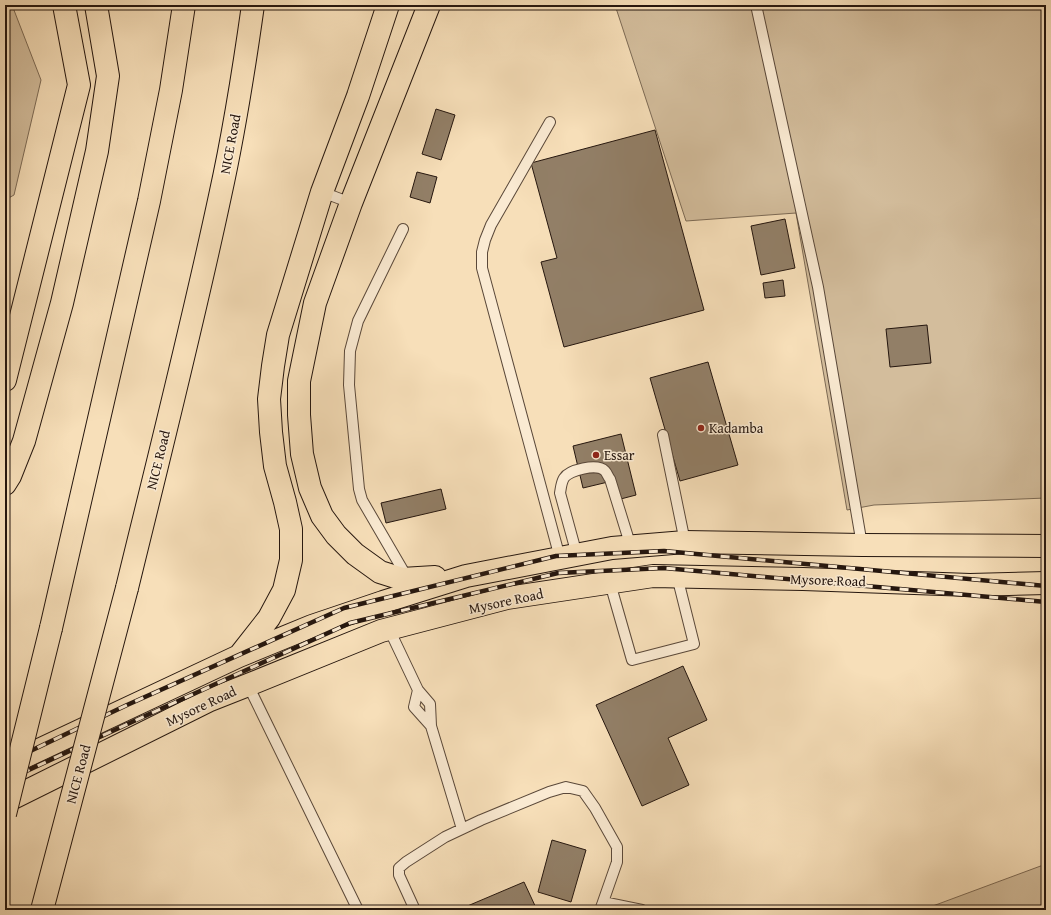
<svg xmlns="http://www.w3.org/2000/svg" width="1051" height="915" viewBox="0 0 1051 915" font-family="'Gentium Book Plus',serif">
  <rect width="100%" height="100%" fill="#f7dfb9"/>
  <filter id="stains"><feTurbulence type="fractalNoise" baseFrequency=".005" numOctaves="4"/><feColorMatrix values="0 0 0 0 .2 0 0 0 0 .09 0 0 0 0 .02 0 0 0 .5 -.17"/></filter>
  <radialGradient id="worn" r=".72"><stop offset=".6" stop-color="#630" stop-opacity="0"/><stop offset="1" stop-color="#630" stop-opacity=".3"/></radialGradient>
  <!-- green -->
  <path fill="#d3bd9c" stroke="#7c6a55" d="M5,5h7l29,75 -27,115 -9,5z
    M615,5h431v493l-172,7 -27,5 -51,-297 -110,8z
    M1046,864v46h-124z"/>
  <!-- building -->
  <path fill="#927f67" stroke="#25160e" d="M436,109l19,6 -14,45 -19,-6z
    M655,130l49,180 -140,37 -23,-85 16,-4 -26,-95z
    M417,172l20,5 -7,26 -20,-6z
    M785,219l10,49 -34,7 -10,-49z
    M783,280l2,16 -20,2 -2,-15z
    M927,325l4,38 -41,4 -4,-38z
    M708,362l30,103 -58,16 -30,-103z
    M621,434l15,61 -23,6 -5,-19 -25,6 -10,-42z
    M441,489l5,20 -60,14 -5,-20z
    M683,666l24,54 -39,18 21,47 -47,21 -46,-101z
    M552,840l34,10 -15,52 -33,-10z
    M524,882l13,28h-79z"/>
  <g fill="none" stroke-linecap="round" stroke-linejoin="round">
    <!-- lane casing -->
    <g stroke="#5a4839" stroke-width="12">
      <path id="lane" d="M756,5l62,282 44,258
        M550,122l-59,103 -6,15 -3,12v16l78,290
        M322,192l29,11
        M403,229l-45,92 -8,30 -1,34 10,104 3,11 46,79
        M663,435l22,107
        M577,555l-17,-62c1,-5 1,-10 4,-15 5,-8 33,-15 41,-7 2,2 3,6 5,8l21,68
        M610,583l22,77 62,-16 -17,-68
        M389,629l29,61
        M248,685l110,225
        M418,690l12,14 1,22 -17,-19z
        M431,726l31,103
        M415,910l-16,-35v-7l7,-6 39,-25 36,-17 68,-28 17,-5 17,4 12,17 22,39v15l-14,40
        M600,910l3,-8 39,8"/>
    </g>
    <!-- highway casing -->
    <g stroke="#25160e" stroke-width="24">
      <path id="highway" d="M429,5l-78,198 -36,100 -16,78v34l3,39 8,34 12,28 14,19 19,19 25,18 22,7 33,-2
        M5,380l74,-295 -15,-80
        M5,484l5,-8 14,-35 38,-138 35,-152 11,-75 -12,-71
        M127,588c32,-131 65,-261 93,-392 14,-63 24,-127 33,-191
        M51,628l98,-427 22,-111 13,-85
        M240,655l29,-37 15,-28 7,-30v-31l-6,-27 -10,-36 -4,-34 -2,-33 4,-33 5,-31 44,-143 36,-96 30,-91
        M5,766l234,-110 73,-30 71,-24 83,-26 146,-28 73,-6 177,3 184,1
        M5,802l205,-102 38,-15 133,-54 126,-33 146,-22 150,3 167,6 76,-2"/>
    </g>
    <!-- lane -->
    <use href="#lane" stroke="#faead2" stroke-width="10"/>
    <!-- highway -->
    <use href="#highway" stroke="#f7dfb9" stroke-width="22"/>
    <!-- rail casing -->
    <g stroke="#25160e" stroke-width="4.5">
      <path id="rail" d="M5,763l122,-58 217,-97 212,-52 108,-5 382,35
        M5,781l129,-60 216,-98 208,-50 106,-5 382,34"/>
    </g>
    <!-- rail -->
    <use href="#rail" stroke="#faead2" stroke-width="3" stroke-dasharray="9" stroke-linecap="butt"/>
    <!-- highway-bridge casing -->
    <g stroke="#25160e" stroke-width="24" stroke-linecap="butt">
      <path id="highway-bridge" d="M5,814l46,-186
        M42,910l85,-322"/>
    </g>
    <!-- highway-bridge -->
    <use href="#highway-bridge" stroke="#f7dfb9" stroke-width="22"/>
  </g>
  <!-- markers -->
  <g fill="#8f2418" stroke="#faead2" stroke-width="1.5">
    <circle cx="701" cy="428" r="4"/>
    <circle cx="596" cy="455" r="4"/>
  </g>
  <g text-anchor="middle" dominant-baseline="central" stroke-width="3" stroke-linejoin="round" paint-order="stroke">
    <!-- street labels -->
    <g font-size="14" fill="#25160e" stroke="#faead2">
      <text transform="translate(230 144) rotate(-79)">NICE Road</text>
      <text transform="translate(158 460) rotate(-76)">NICE Road</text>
      <text transform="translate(828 580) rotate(2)">Mysore Road</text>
      <text transform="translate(506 601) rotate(-12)">Mysore Road</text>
      <text transform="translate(201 706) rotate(-25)">Mysore Road</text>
      <text transform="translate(78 774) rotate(-75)">NICE Road</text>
    </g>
    <!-- poi labels -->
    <g font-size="14" fill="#25160e" stroke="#faead2" text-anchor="start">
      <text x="709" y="428">Kadamba</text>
      <text x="604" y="455">Essar</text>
    </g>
  </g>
  <!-- margin -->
  <rect width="1051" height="915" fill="none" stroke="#f7dfb9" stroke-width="20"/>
  <rect x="6" y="6" width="1039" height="903" fill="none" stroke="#25160e" stroke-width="2"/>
  <rect x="10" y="10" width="1031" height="895" fill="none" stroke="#25160e"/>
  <rect width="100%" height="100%" filter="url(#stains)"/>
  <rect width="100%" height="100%" fill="url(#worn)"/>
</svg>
